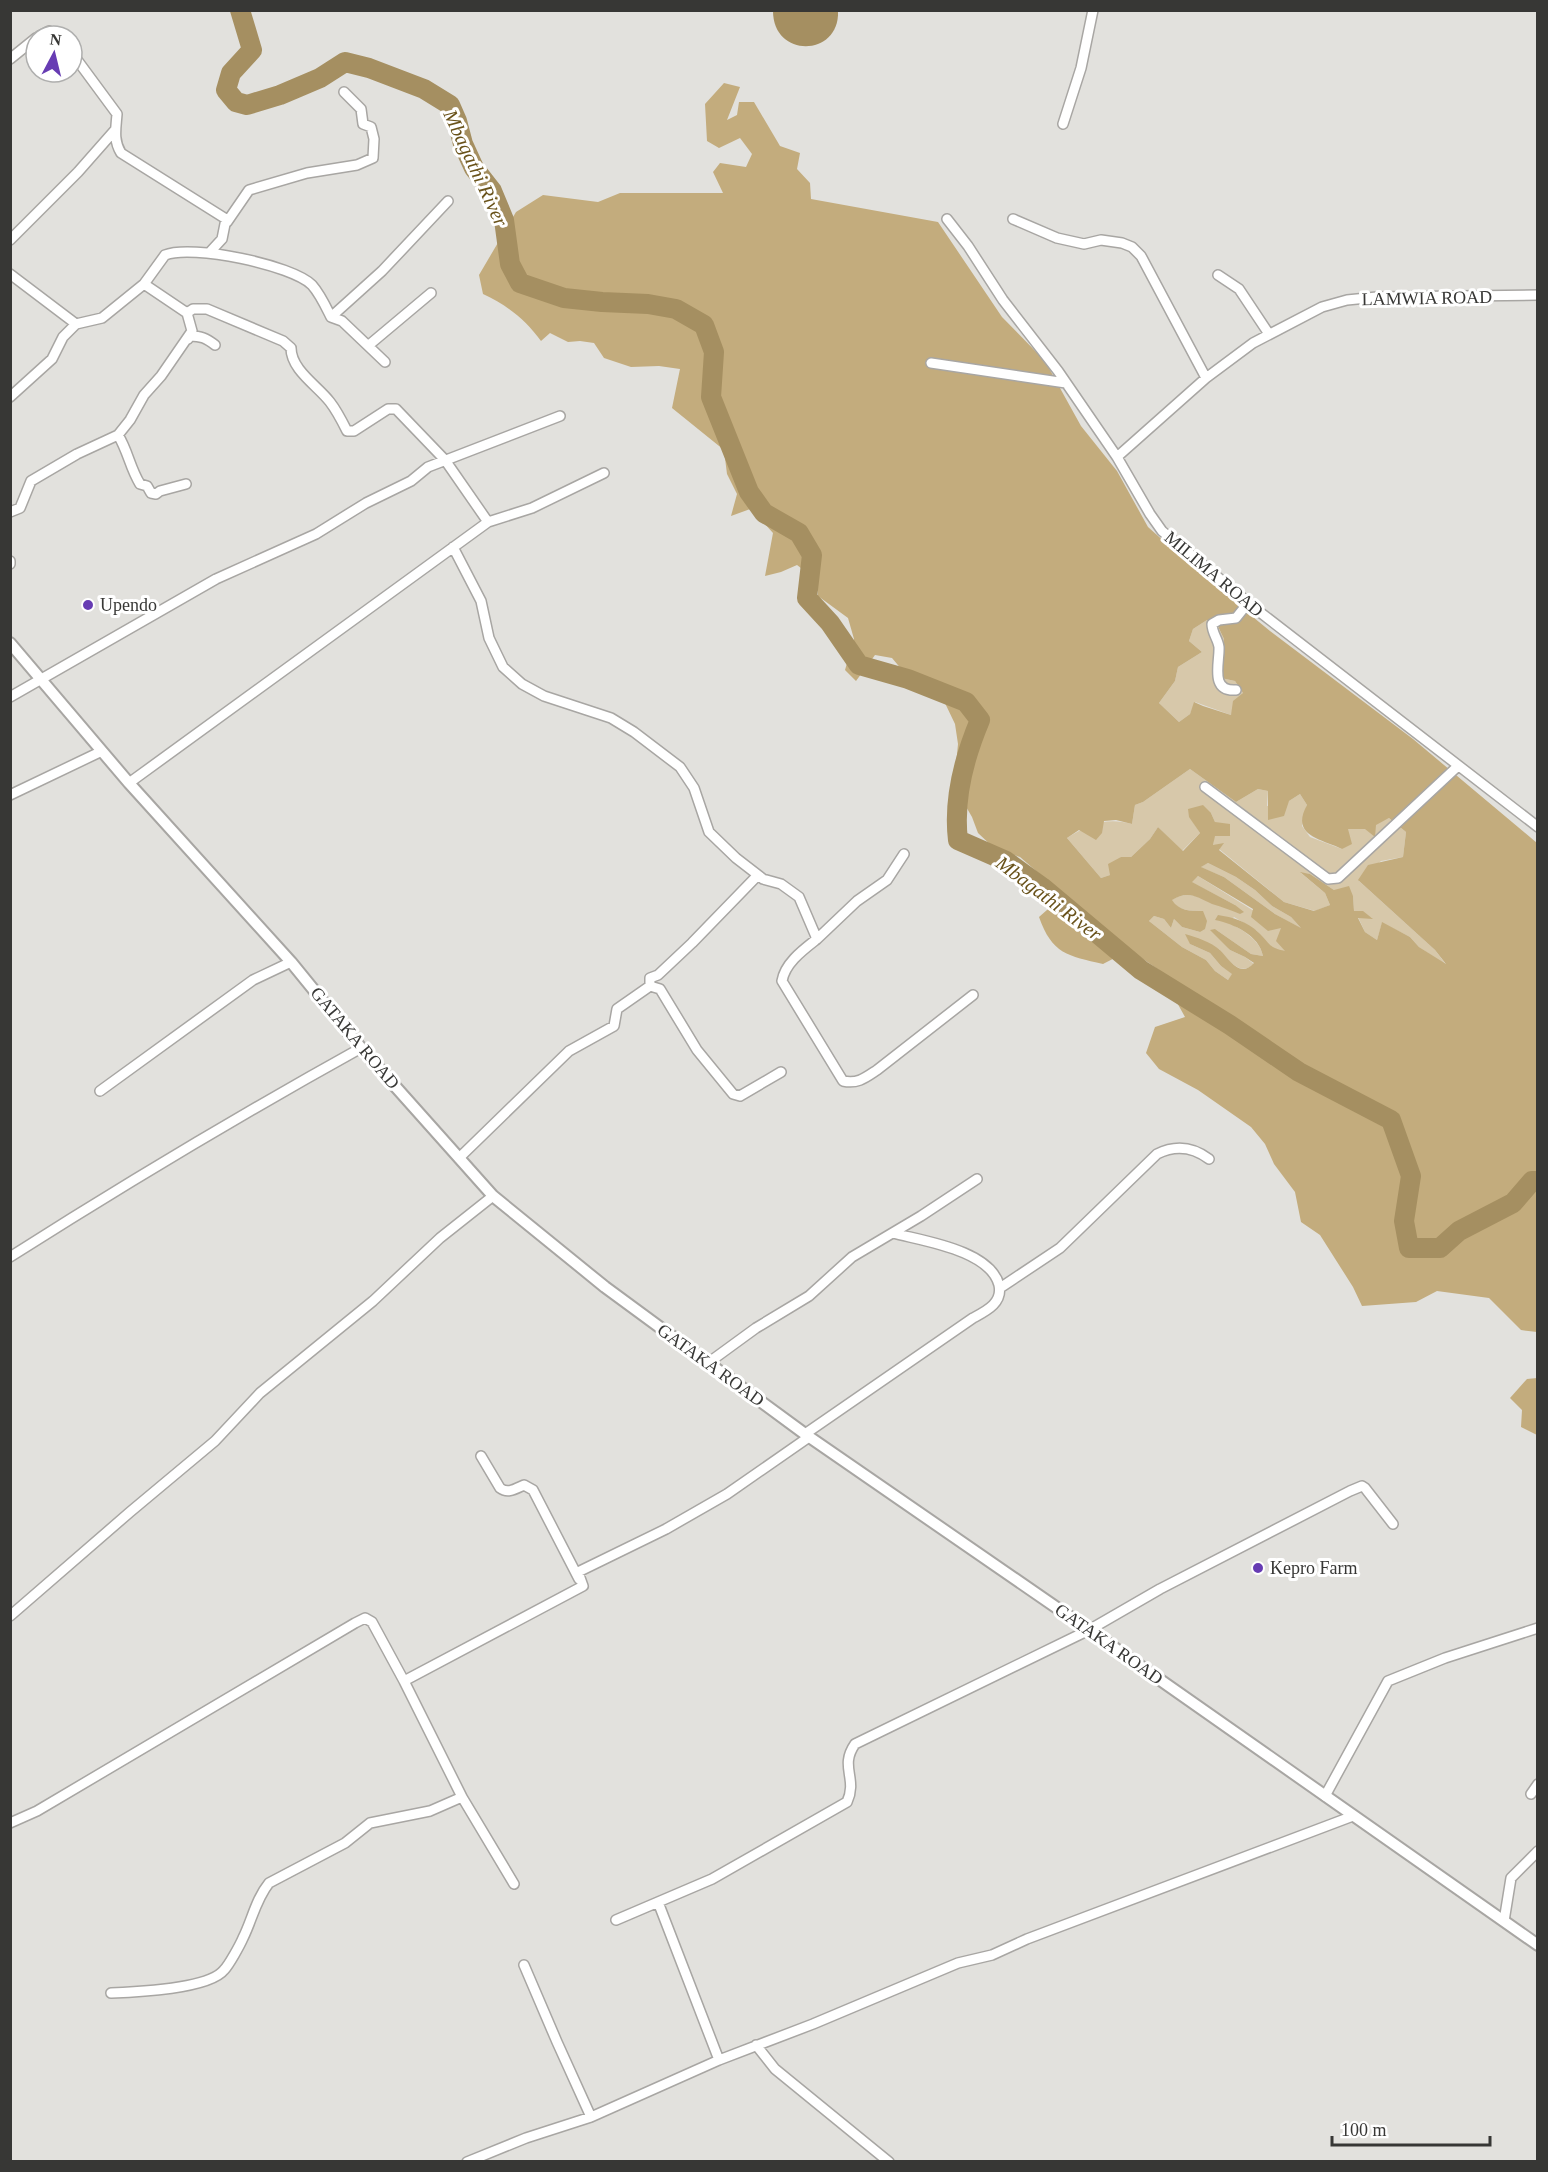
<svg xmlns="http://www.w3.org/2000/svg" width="1548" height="2172" viewBox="0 0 1548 2172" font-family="Georgia,serif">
  <rect width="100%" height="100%" fill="#e2e1dd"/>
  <!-- green -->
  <path fill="#d7c8aa" d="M1207,620h8l9,19 -3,39 14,3 8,12 -12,22 -36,-13 -5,12 -11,8 -20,-19 16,-22 3,-14 24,-15 -13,-11 4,-12z
    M1190,769l46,33 22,-13 10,2 -1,15 22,-5 11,-7 7,11 -5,21 8,11 32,12 5,-20h18l24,-11 17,14 -3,25 -22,4 -22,20 76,69 12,16 -28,-19 -9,-10 -28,-14 -5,17 -12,-8 -7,-15 14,1 -18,-6 -1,-16 -19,-6 -24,-16 -9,-1 24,20 5,12 -15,6 -31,-9 -65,-53 4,-5 -10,2 2,-24 -4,-9 -21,4 10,16 -18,18 -24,-24 -8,12 -19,18h-10l-11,18 -9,3 -34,-40c23,-14 39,-21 65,-14l3,-19 8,-3z
    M1208,863l28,14 19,13 17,16 19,11 11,12 -27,-15 -51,-37 -24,-10z
    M1198,876l83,52 5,24 -15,-4 -14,-17 -23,-14 -5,6c14,7 31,17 34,33l-12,-2 -36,-25 15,21 15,7 9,7c-14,13 -26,-4 -35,-15l-29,-5 20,9 11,13 12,8 -5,6 -13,-9 -9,-11 -24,-13 -33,-26 5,-5 10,3 7,9 3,-9 8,8 18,5 3,-21c-13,0 -24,0 -32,-11 27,-16 39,12 64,5l-44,-23z"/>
  <!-- forest -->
  <path fill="#c3ac7d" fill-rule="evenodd" d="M724,83l16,4 -13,33 10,-5 2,-13h15l26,44 20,7 -3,16 13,14 1,16 127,23 64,95 43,44 36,65 36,45 31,56 55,49 67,55 143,108 124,104v489l-16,-2 -32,-32 -52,-7 -21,11 -54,4 -9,-19 -33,-52 -19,-13 -6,-30 -21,-28 -9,-20 -14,-17 -53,-37 -39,-21 -13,-16 9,-26 30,-10 -26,-47 -29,-20 -27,14c-35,-8 -51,-10 -64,-47l25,-22 -44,-38 -25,-8 -17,-16 -6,-16 -18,-31 4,-42 -3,-20 -11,-23 -26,-12 -26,-31 -17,-3 -19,26 -11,-11 9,-31 -6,-21 -30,-22v-15l-21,-16 -16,7 -16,4 8,-43 -9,-10v-19l-33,12 6,-22 -10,-20 -3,-24 -52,-42 8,-39 -21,-3 -28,1 -27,-9 -10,-15 -14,-2 -12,1 -18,-9 -9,8c-15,-21 -34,-36 -58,-47l-4,-19 37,-63 27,-17 55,7 22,-9h103l-10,-21 7,-9 26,4 6,-13 -12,-16 -21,10 -12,-7 -2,-37zM1207,620h8l9,19 -3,39 14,3 8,12 -10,8 -2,14 -28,-9 -9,-4 -4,12 -11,8 -20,-19 16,-22 3,-14 24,-15 -13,-11 4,-12zM1190,769l46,33 22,-13 10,2v29l16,-4 5,-15 11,-7 7,11c-17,31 14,34 35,44l10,-5 -4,-15h17l10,8 1,-12 13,-7 17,14 -3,25 -35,8 -10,15 77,70 11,14 -27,-17 -9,-10 -28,-15 -5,18 -12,-8 -7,-14 15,1 -10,-8h-9l-1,-15 -4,-10 -15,4 -24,-16 -10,-2 25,21 5,12 -16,6 -30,-9 -65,-52 5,-7 -11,2 2,-9h15v-12l-15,-2 -4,-9 -8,-8 -15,4 1,8 11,16 -17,18 -25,-24 -8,12 -19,18h-10l-13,7 2,11 -9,3 -34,-40 12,-8 17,10 6,-7 2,-12 12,-1 16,4 3,-19 8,-3zM1208,863l28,14 19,13 17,16 19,11 10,11 -26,-14 -51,-37 -23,-10zM1198,876l55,33 -2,8 17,14 13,-3 -5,13 9,10c-17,-3 -15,-8 -27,-19 -10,-10 -26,-15 -40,-17l-3,5c19,4 44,15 48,36l-12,-2 -36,-25 -5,1 20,20 15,7 9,6c-14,16 -25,-4 -34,-13 -9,-8 -24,-13 -35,-16l5,10 20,9 11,13 11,8 -4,6 -13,-9 -9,-11 -24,-13 -33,-26 5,-5 10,3 7,9 3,-9 8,8 18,5 5,-3 2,-8 -4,-10c-13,0 -24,0 -31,-11 16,-10 25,-3 40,4 10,3 19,6 28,10l4,-2 -9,-7 -43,-23z
    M1537,1378h1l-1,57 -16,-8 1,-17 -12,-12 17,-19z"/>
  <!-- water -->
  <path fill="#a58f61" d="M838,11c2,46 -65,48 -65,0z"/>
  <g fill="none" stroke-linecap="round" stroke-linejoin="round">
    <!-- river -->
    <path stroke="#a58f61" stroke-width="20" d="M240,10l12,40 -21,23 -5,17 10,12 11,3 33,-10 40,-17 25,-16 24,6 55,21 26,16 7,16 6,23 11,24 18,23 12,29 6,44 10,19 44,15 38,4 46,2 28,5 28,16 10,27 -3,45 38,95 15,21 35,20 13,22 -5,43 23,25 29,42 49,14 58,23 14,18c-16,38 -27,79 -22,120l48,21 36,26 99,83 89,55 69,47 92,48 20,56 -7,45 5,27h31l19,-17 54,-28 19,-22h6"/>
    <!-- minor casing -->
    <g stroke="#a8a6a3" stroke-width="12">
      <path id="minor" d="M39,36l10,-5 6,5
        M72,53l45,61c-1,14 -4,26 4,39l105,66 -4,20 -12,13
        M10,59l26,-21
        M1063,124l18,-56 12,-58
        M947,219l21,27 35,54 55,71 59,86 33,57 12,17 99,82 277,214
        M1013,219l44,19 27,6 17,-4 21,3 10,4 9,9 65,122
        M227,222l22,-32 58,-17 50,-8 16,-7 1,-19 -3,-12 -8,-3 -2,-15 -17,-17
        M10,240l68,-68 37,-42
        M10,274l66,50
        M1218,275l21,14 30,45
        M144,284l21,-29c27,-11 127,10 147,30 8,9 14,22 19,32l51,-46 66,-70
        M331,317l11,4 43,41
        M188,339l2,-3c11,0 16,2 25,9
        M369,345l62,-52
        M931,363l135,20
        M10,397l42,-38 11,-22 13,-13 26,-6 42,-34 43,29 6,-4h14l76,32 8,7c0,22 27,38 39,54 7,9 12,19 17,29h7l34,-22h8l49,51 43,62 -359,261
        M118,435c10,16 12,33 22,49l7,2 4,7 5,1 4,-3 26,-7
        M1117,457l89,-79 47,-35 69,-36 25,-7 30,-3 161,-2
        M10,512l10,-4 11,-27 46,-27 41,-19 12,-15 14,-25 17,-19 31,-45 -5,-18
        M488,522l44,-14 72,-35
        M453,547l28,54 8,37 14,29 19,17 22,12 67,22 23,14 46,35 14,21 15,44 27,26 22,17 5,4 18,5 18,13 18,42 40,-38 30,-21 17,-26
        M10,561v3
        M1236,690c-27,2 -16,-28 -17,-43 -1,-8 -7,-14 -7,-23l7,-4 17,-2 12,-15
        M10,697l206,-118 100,-45 50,-31 45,-22 17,-14 132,-51
        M1205,787l123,92 10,-1 120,-112
        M10,795l92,-44
        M817,939c-14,11 -32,24 -35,42l61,100c15,3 22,-3 34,-11l96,-75
        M650,986v-8l8,-3 34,-32 66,-68
        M100,1091l153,-111 38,-18
        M459,1158l110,-107 45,-25 3,-17 33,-23 10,3 37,61 36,44 7,2 41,-24
        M10,1257c115,-73 232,-143 351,-209
        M1000,1288l60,-40 97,-94c18,-9 36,-7 52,5
        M708,1363l48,-35 53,-32 43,-39 69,-41 56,-37
        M805,1434l168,-116c13,-7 30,-15 26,-33 -9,-35 -76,-44 -106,-52
        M481,1456l19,32c8,6 15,1 24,-3l9,5 46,89
        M10,1616l120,-104 85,-71 45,-48 113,-92 67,-63 53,-42
        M404,1681l179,-95 -5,-14 88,-43 61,-35 82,-57
        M1531,1794l7,-10
        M1325,1796l63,-115 57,-23 93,-30
        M462,1797l52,87
        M10,1823l27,-12 318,-188 10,-5 7,4 32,59 58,116 -32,14 -60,12 -25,20 -76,40c-13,16 -17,37 -26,55 -3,7 -14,27 -19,32 -15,19 -89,22 -113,23
        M658,1902l61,158
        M616,1920l96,-41 135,-77c11,-24 -8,-35 8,-58l234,-114 71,-41 190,-98 12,-5 3,2 28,36
        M1504,1921l7,-43 27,-27
        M524,1965l33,77 34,75
        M756,2045l19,24 114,93
        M467,2162l59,-24 65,-21 128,-57 94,-36 145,-61 34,-8 35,-16 326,-123"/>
    </g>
    <!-- tertiary casing -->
    <g stroke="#a8a6a3" stroke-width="14">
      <path id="tertiary" d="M10,643l119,140 162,179 70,86 132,148 112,91 200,147 284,196 449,315"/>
    </g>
    <!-- minor -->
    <use href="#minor" stroke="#fff" stroke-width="9"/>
    <!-- tertiary -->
    <use href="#tertiary" stroke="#fff" stroke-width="10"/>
  </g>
  <!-- markers -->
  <g fill="#673cb3" stroke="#fff" stroke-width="2">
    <circle cx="88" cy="605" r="6"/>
    <circle cx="1258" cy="1568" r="6"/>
  </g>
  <g text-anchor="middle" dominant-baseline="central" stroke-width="6" stroke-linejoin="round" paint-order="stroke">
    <!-- street labels -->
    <g font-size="18" fill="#373735" stroke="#fff">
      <text transform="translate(1427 298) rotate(-1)">LAMWIA ROAD</text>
      <text transform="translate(1214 574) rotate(40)">MILIMA ROAD</text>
      <text transform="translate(355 1038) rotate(50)">GATAKA ROAD</text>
      <text transform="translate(711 1365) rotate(36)">GATAKA ROAD</text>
      <text transform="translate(1109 1644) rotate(35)">GATAKA ROAD</text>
    </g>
    <!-- poi labels -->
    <g font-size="18" fill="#373735" stroke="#fff" text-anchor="start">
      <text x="100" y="605">Upendo</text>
      <text x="1270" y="1568">Kepro Farm</text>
    </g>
    <!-- water labels -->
    <g font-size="20" font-style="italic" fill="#69521a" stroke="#fff">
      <text transform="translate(476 168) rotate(65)">Mbagathi River</text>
      <text transform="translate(1049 898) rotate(37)">Mbagathi River</text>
    </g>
  </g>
  <!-- border -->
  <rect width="1548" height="2172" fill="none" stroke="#373735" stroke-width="24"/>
  <!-- north arrow -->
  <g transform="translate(54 54) rotate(7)"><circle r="28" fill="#ffffff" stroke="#afafae" stroke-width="1.5"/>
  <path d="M0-4.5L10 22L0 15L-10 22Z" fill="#673cb3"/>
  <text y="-9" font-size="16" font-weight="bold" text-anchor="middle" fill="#373735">N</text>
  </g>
  <!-- scale -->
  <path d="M1332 2136v9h158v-9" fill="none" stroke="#373735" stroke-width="3"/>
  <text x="1341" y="2136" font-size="18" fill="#373735" stroke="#ffffff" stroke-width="4.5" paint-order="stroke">100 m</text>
</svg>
